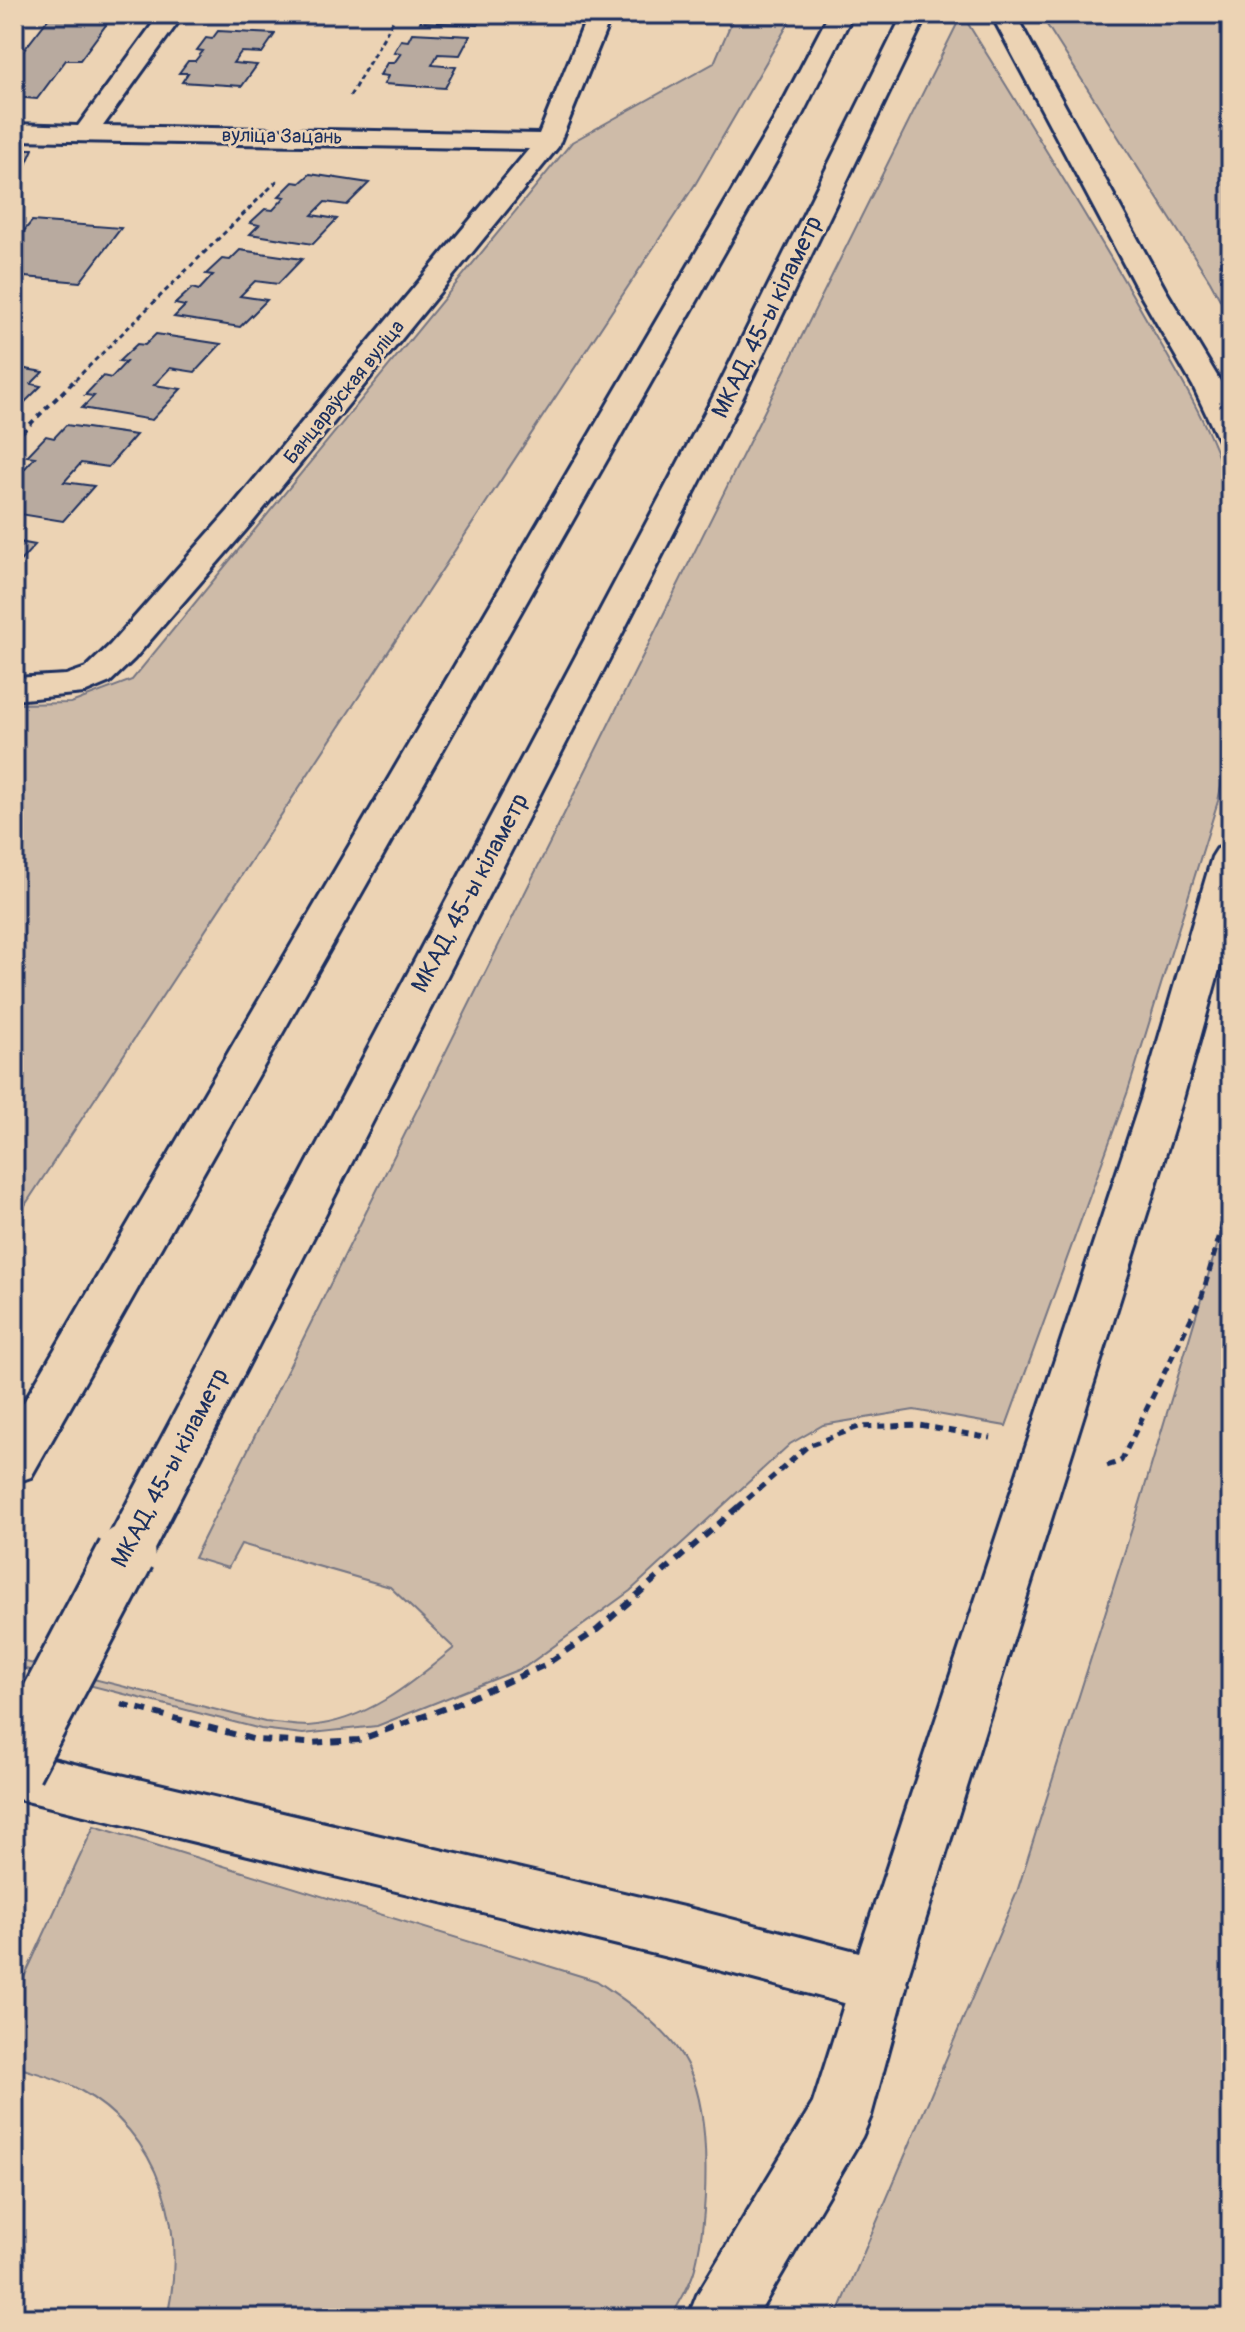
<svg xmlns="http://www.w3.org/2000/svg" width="1245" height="2332" viewBox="0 0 1245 2332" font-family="Pangolin,sans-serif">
  <rect width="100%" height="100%" fill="#ecd3b4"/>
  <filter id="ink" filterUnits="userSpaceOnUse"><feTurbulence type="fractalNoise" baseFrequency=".0125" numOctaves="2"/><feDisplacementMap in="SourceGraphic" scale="16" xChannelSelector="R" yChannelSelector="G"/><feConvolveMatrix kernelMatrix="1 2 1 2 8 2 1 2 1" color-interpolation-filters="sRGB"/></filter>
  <g filter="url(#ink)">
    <!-- green -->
    <path fill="#cebba8" stroke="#747583" stroke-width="2" d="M735,14h59l-98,169 -682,1039v-518l57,-1 61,-23 440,-538 142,-79z
      M962,14c63,102 127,204 186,308 31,54 69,114 83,176v242l-13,61 -90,290 -122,335 -92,-16 -91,15 -33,19 -160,147 -105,76 -148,59 -74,8 -42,-5 -247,-63v-7l251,63c14,1 29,4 43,4 58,-4 104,-43 146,-78l-64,-61 -149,-43 -13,24 -34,-10z
      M1040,14h191v306l-21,-39z
      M1231,1199v1119h-395l181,-426 123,-389z
      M94,1826l503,155c32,22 76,51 92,88 23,49 19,147 6,199 -4,17 -16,34 -24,50h-504c20,-89 -5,-183 -89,-229 -19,-11 -44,-16 -64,-23v-67z"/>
    <!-- building -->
    <path fill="#b8aa9f" stroke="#1b2f5e" stroke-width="2" d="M52,14h62l-34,46h-14l-29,39 -23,-2v-38h3z
      M232,14h59l-5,9 -58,-4z
      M420,14h64l-6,11 -58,-3 4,-8z
      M218,31l57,3 -13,19 -21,-1 -8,11 24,2 -15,21 -60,-4 6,-9h-9l9,-12h7l8,-10 -6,-1 9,-12 6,1z
      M412,33l58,3 -10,19 -22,-1 -6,11 24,2 -11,21 -61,-4 4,-8 -8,-1 7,-12h7l7,-10 -7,-1 7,-12 7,1z
      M14,149h19l-12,27h-7z
      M310,174l59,9 -22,22 -22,-3 -13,13 25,4 -24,25 -63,-10 9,-9 -9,-2 15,-14 8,1 12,-13 -6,-1 14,-14 7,1z
      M32,221l89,7 -41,54 -66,-6v-33z
      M240,250l62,9 -24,25 -23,-3 -15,15 27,4 -27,27 -66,-10 11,-11 -10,-2 17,-16 7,2 14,-15 -7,-1 16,-15 8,1z
      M156,334l65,10 -26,28 -25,-4 -16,17 27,4 -29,31 -70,-12 12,-12 -9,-1 18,-19 8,2 15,-16 -7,-1 18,-17 8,1z
      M14,367l29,5 -12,12 10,2 -18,18 -9,-1z
      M66,425l70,10 -28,32 -27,-4 -17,19 30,4 -31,35 -49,-8v-39l5,1 16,-18 -8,-1 19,-20 8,2z
      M14,541l21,4 -21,23z"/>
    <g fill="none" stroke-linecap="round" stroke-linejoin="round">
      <!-- minor casing -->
      <g stroke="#1b2f5e" stroke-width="6">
        <path id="minor" d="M160,14h24l-81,112 436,8 49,-120h24l-54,133 -307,377 -117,135 -24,23 -26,11 -70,7v-22l52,-3 20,-7 24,-23 119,-135 300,-361 -515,-9v-16l64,2z
          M1231,845v82l-48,172 -284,905 -21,8 -182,-48 -682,-166v-48l682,160 163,42 282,-853 71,-242 5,-8z"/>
      </g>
      <!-- highway casing -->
      <g stroke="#1b2f5e" stroke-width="6">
        <path id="highway" d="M829,14h24l-54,107 -768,1356 -17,6v-64l759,-1298z
          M903,14h24l-185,385 -598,1170 -18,6 -18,-6 -7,-15 7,-15 604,-1140z
          M991,14h24l150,275 58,97 8,17v41l-11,-2 -4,-7 -23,-49 -56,-97z
          M878,1956l21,8 8,20 -36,132 -9,21 -106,181h-68l9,-23 116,-192 44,-139z"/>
      </g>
      <!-- path-far3 -->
      <path stroke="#1b2f5e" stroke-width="3" stroke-dasharray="5 4" stroke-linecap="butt" d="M350,96l47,-82
        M75,380l203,-200"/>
      <!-- path-far2 -->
      <path stroke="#1b2f5e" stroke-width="4" stroke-dasharray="6 5" stroke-linecap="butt" d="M14,440l63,-62"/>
      <!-- path-far1 -->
      <path stroke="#1b2f5e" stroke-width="5" stroke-dasharray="8 6" stroke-linecap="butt" d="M1107,1466l14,-5 81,-165 19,-65 10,-56
        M737,1508l71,-62 51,-19 60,-2 72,13"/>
      <!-- path -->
      <path stroke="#1b2f5e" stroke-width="6" stroke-dasharray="10 8" stroke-linecap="butt" d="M121,1704l135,36 52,3 51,-3 95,-35 91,-40 52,-35 142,-124"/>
      <!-- minor -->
      <use href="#minor" fill="#ecd3b4" fill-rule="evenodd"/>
      <!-- highway -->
      <use href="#highway" fill="#ecd3b4" fill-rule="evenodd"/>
      <!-- highway-bridge casing -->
      <g stroke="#1b2f5e" stroke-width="63" stroke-linecap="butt">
        <path id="highway-bridge" d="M14,1767l112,-213"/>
      </g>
      <!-- highway-bridge -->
      <use href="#highway-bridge" stroke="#ecd3b4" stroke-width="57"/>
    </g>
  </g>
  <g text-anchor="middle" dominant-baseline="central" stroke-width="6" stroke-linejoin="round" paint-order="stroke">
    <!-- far-street labels -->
    <g font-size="20" fill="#1b2f5e" stroke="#ecd3b4">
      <text transform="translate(282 136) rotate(1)">вуліца Зацань</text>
      <text transform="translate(344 392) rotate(-51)">Банцараўская вуліца</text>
    </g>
    <!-- street labels -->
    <g font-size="24" fill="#1b2f5e" stroke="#ecd3b4">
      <text transform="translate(767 317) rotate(-64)">МКАД, 45-ы кіламетр</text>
      <text transform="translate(470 893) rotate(-62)">МКАД, 45-ы кіламетр</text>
      <text transform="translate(170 1468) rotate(-62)">МКАД, 45-ы кіламетр</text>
    </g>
  </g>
  <!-- margin -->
  <rect width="1245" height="2332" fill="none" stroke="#ecd3b4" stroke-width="48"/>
  <rect x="24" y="24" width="1197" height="2284" fill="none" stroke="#1b2f5e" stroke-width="3" filter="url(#ink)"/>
</svg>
